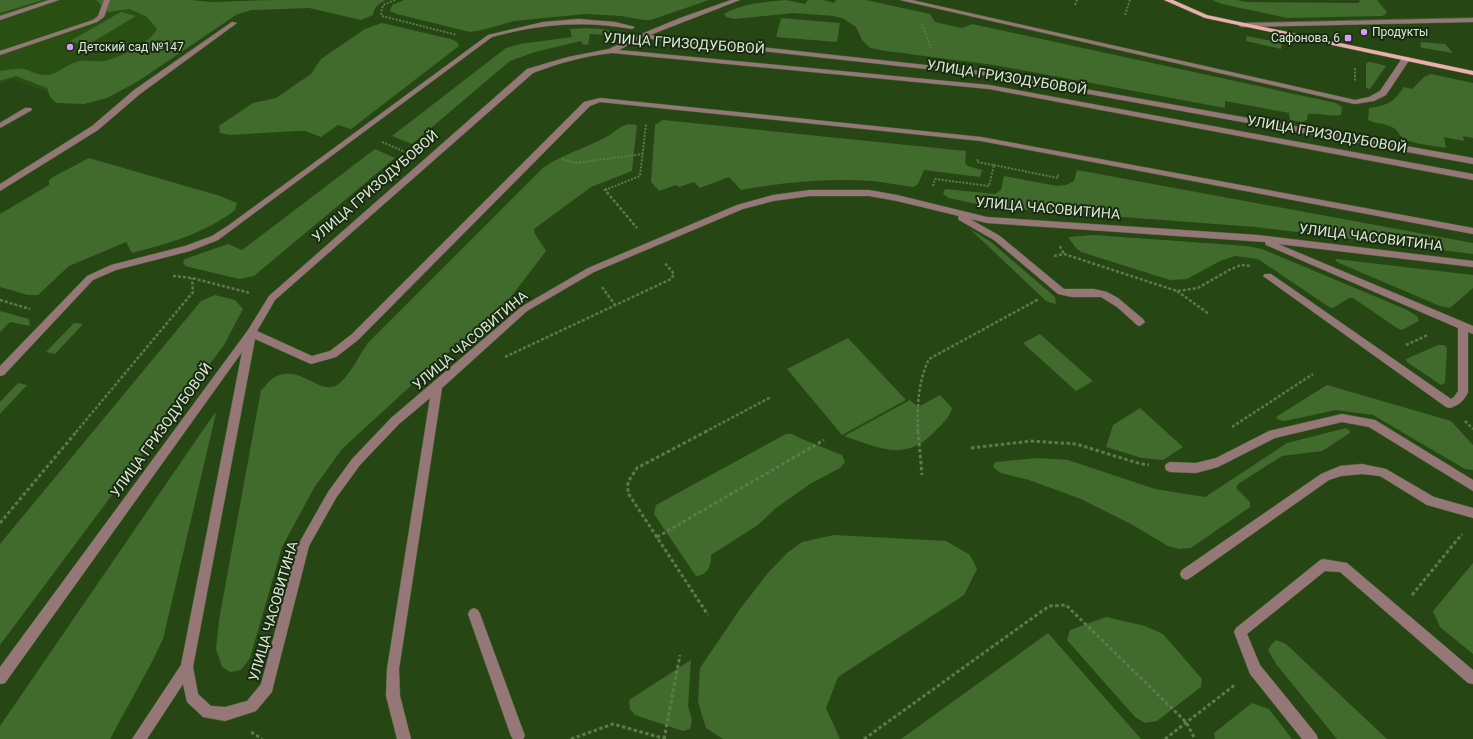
<svg xmlns="http://www.w3.org/2000/svg" width="1473" height="739" viewBox="0 0 1473 739" font-family="Roboto,sans-serif">
  <rect width="100%" height="100%" fill="#264713"/>
  <!-- built -->
  <path fill="#294f13" d="M0,0h151l42,14 -133,80 -16,-3 -33,-12 -11,6z"/>
  <!-- green -->
  <path fill="#416a2d" d="M0,0h43l-43,13z
    M96,0h95l21,2 61,-2h113c-7,3 -12,7 -13,15l-12,5 -52,-12 -58,2 -15,5 -99,67 -30,16 -23,6 -28,-1 -6,-6 -3,-9 -31,-12 -16,5v-10c8,-1 17,-3 24,-2 7,2 14,6 21,6 11,1 20,-10 31,-13 9,-3 18,0 27,-1 15,-2 48,-19 54,-32l-10,-12 -17,-8 -22,3z
    M404,0h305l-58,20h-7l-23,-4 -36,-2 -71,7 -32,9 -12,2 -73,-18 -7,-3 2,-6z
    M786,0l19,4 3,-4h16l10,3 2,-3h30l64,14 5,8 27,6 10,-4 364,79 6,4 -1,8c-11,2 -21,-2 -33,-1l-1,6 -5,2 -12,-2 -1,-7 -64,-12v7l-231,-43 -108,-14 -16,-3 -8,-8 -6,-13 -12,-8 -10,-3 -41,-3 -58,6 -9,-2 -2,-3c18,-11 41,-12 62,-14z
    M1212,0h25l8,2 113,1 2,-2 -1,-1h18l9,11v3l-4,2 -95,2 -65,-14z
    M121,12l15,4 -50,30 -16,-5z
    M781,18l59,5 -3,19 -61,-5z
    M382,23l69,16 6,3 2,4 -108,83 -13,-4 -17,12 -16,-6h-9l-65,4 -11,-2 -1,-7 34,-23 23,-5 35,-24 10,-15 44,-30z
    M586,28c10,1 27,0 33,8l-9,7 -6,2 2,-10 -16,-1 -2,11 -6,-1 -1,-3 -46,11 -25,9 -98,83 -20,-8 114,-88 14,-4 52,-7 -2,-8z
    M1247,36l35,7 -1,6 -35,-8z
    M1421,42l24,2 8,9 -30,-5 -3,-1z
    M1368,62h3l15,4 -16,23 -4,-1v-24z
    M1431,74l42,9v55l-10,-2 1,5 -20,-4 2,11c-10,-2 -35,-4 -43,-10 -4,-3 -5,-8 -11,-11 -8,-4 -16,-3 -24,-7l1,-12c19,-3 24,-5 35,-21l8,2 12,-12z
    M663,120l303,31 -1,12 3,3 14,4 -2,7 -56,-7 -6,14 -4,3c-14,-1 -28,-5 -42,-6 -45,-3 -87,1 -131,9l-12,-13 -29,11 -6,-6 -15,5 -3,-2 -17,6 -8,-9 4,-57z
    M629,124l8,1 -5,46 -41,16 -57,42 1,5 11,17 -39,51 -79,68 -86,79 -28,39 -32,59 -32,111 -9,12 -11,2 -8,-5 -6,-18 3,-29 42,-230c4,-3 7,-8 11,-11 2,-2 5,-3 8,-4 24,-8 42,23 60,8 13,-12 18,-27 28,-40l175,-175c19,-14 44,-20 65,-32 9,-5 9,-9 21,-12z
    M375,149l20,9 -141,118 -15,3 -54,-13 -2,-4 2,-3 43,-15 14,6z
    M89,158l131,38 17,7 -2,7c-29,23 -68,34 -103,43l-6,-11 -57,24 -31,29h-10l-28,-8v-73l49,-29v-5l4,-3z
    M1077,170l396,73v11l-218,-27 -265,-20 -41,-9 -6,-4 2,-5 50,5 6,-4 3,-14 53,10 9,-1 8,-4z
    M970,229l21,13 64,55 1,7 -10,-3z
    M1094,235l153,11 15,3 143,60 12,7 2,5 -17,9 -5,-2 -44,-30h-4l-16,10 -4,-1 -71,-48 -23,-3 -15,5 -33,18 -17,1 -89,-28 -6,-5 -7,-10z
    M1336,259l137,16v13l-23,20 -10,-2 -101,-43 -4,-3z
    M215,295l20,5 8,9 -19,36 -224,300v-101l201,-243z
    M0,311l29,8 1,7 -20,-4 -10,10z
    M74,323l9,1 -28,30 -9,-2z
    M1040,334l53,47 -17,10 -53,-48z
    M848,338l58,62 -64,35 -55,-66z
    M1438,345h6l3,3 -2,35 -4,2 -34,-23 -1,-3z
    M18,383l9,2 -27,29v-12z
    M1327,385l124,36 22,24v25l-8,-1 -92,-54 -37,-5 -51,11 -6,-1 -3,-3z
    M940,395l12,13c-2,9 -9,15 -16,22 -30,33 -56,18 -92,6l66,-36 8,7z
    M1140,408l43,39 -20,13 -21,-2 -36,-11 7,-22z
    M216,413l-53,226 -10,21 -43,79h-110v-13l214,-312z
    M1346,428l4,3v2l-28,18 -40,5 -44,28 -2,4 14,14v5l-59,41 -12,1 -11,-3 -37,-22 -50,-25 -52,-19 -28,-7 -6,-4 -2,-3 3,-4 41,-4 31,2 87,29 50,8 82,-54z
    M786,434h6l10,5 40,16 3,7 -5,6 -30,16 -34,24 -18,17 -47,30c0,11 -3,20 -15,21l-42,-62 2,-9z
    M834,535l112,6 24,14 7,14 -13,26 -126,82 -12,31 14,31h-117l-17,-11 -8,-26 2,-34 40,-59 27,-35 20,-21 15,-11z
    M1473,563v91l-33,-27 -7,-16z
    M1106,617l39,9 18,8 39,45 -1,8 -44,34 -12,2 -10,-6 -68,-77 3,-10z
    M1048,633l93,106h-240z
    M1276,640l10,4 101,95h-50l-61,-75 -8,-14 3,-5z
    M691,660l-3,46 4,14 -2,9 -7,2 -48,-16 -5,-6 -1,-9z
    M1252,703l17,6 23,30h-77l-1,-6z"/>
  <g fill="none" stroke-linecap="round" stroke-linejoin="round">
    <!-- minor casing -->
    <g stroke="#466535" stroke-width="1">
      <path id="minor" d="M49,0h10l-59,20v-4z
        M104,0h6l-6,17 -7,5 -97,33v-4l93,-31 5,-4z
        M731,0h9l-90,35 340,37 483,86v6l-483,-88 -348,-38 -23,12 370,35 484,89v6l-484,-91 -377,-36c-28,3 -53,10 -79,20l-258,227 -18,31 55,25 18,-5 22,-17 232,-232 16,-4 381,39 492,91v6l-492,-93 -381,-39 -10,4 -232,234 -22,17 -25,7 -56,-25 -62,328 5,27 13,12 14,1 22,-6 14,-17 37,-139 30,-53 24,-33 39,-41 130,-111 67,-39 149,-63 36,-10 37,-5h59l28,5 90,22 271,18 215,26v6l-195,-23 195,82v8l-5,-2v60c-4,9 -9,13 -18,16l-4,-1 -183,-131 2,-2h6l180,125 3,-2 4,-6v-63l-192,-83 -1,-3 -278,-19 -17,-4 30,17 64,53h30l13,3 11,6 25,21 2,3 -5,4 -3,-1 -20,-18 -16,-10h-29l-14,-3 -64,-54 -35,-20 -1,-2 1,-2 -62,-15 -28,-5h-59l-37,5 -30,8 -149,63 -67,39 -85,77 -43,281 1,27 11,43h-14l-11,-43 1,-27 43,-271 -31,26 -39,41 -24,33 -27,48 -36,141 -1,5 -16,19 -31,10 -22,-4 -16,-15 -4,-18 -36,55h-15l49,-74 61,-313 -237,331 -5,1v-17l248,-337 21,-34 258,-227 41,-12 41,-8 30,-14 41,-17z
        M900,0h12l443,100 14,-3 11,-6 23,-34h6l1,2 -24,36 -12,6 -19,3z
        M1473,18v4l-232,5 -3,-2 3,-2z
        M579,19l36,3 20,5 -3,2c-48,-9 -93,-5 -140,8l-274,203 -28,11 -74,19 -23,10 -89,95 -4,1v-10l87,-90 24,-11 74,-19 27,-10 17,-11 259,-190 55,-13z
        M232,22l5,1 -97,71 -42,36 -98,61v-7l92,-58 42,-36z
        M25,108h6l1,2 -32,18v-5z
        M1342,414l33,6 98,60v11l-104,-64 -27,-5 -67,16 -57,29 -22,6 -26,-1 -4,-2 -1,-3 1,-3 4,-2 26,1 20,-5 53,-27z
        M1362,464l24,5 48,28 39,11v10l-46,-13 -47,-29 -18,-2 -21,2 -12,4 -139,98 -4,2 -4,-2 -2,-4 2,-4 139,-96 19,-8z
        M1323,559l24,4 126,107v14l-5,-1 -128,-111 -15,-1 -78,63 13,31 56,69 2,5h-16l-52,-65 -16,-42 2,-4 83,-67z
        M474,608l4,2 2,4 45,122 -2,3h-10l-2,-3 -43,-122 2,-4z"/>
    </g>
    <!-- major casing -->
    <g stroke="#466535" stroke-width="1">
      <path id="major" d="M1164,0h9l34,15 28,6 238,50v4l-268,-57z"/>
    </g>
    <!-- path-far2 -->
    <path stroke="#5d7a4d" stroke-width="2" stroke-dasharray="2 1.5" stroke-linecap="butt" d="M395,0l-12,5 -2,8 1,3 75,19
      M1075,5l2,-5
      M1125,15l5,-15
      M922,24l9,24
      M1355,68v13
      M382,142l23,10
      M562,159l14,4 67,-9
      M994,165l64,13v-5
      M933,186l2,-7 54,7 5,-21 -17,-3 1,-4
      M605,190l35,-14 6,-52"/>
    <!-- path-far1 -->
    <path stroke="#5d7a4d" stroke-width="2.5" stroke-dasharray="3 2" stroke-linecap="butt" d="M607,189l-2,1 32,38
      M1060,246l4,8
      M1054,256l10,-2 113,37 21,-3 31,-18 12,-5 10,1
      M173,276l19,2 58,15
      M602,287l13,18
      M1177,291l32,23
      M0,300l30,9
      M1406,345l22,-10
      M505,357l166,-78 3,-5 -10,-12
      M1465,421l8,8
      M1232,427l81,-53
      M76,432l117,-140 -1,-14
      M705,432l66,-35
      M918,432c-1,-26 0,-50 11,-73l108,-59 -1,-1"/>
    <!-- path -->
    <path stroke="#5d7a4d" stroke-width="3" stroke-dasharray="3.5 2.5" stroke-linecap="butt" d="M707,431l-70,37 -9,14v11l80,122
      M918,431l4,44
      M971,448l60,-7 45,3 65,20 8,1
      M0,523l77,-92
      M657,537l167,-97
      M1412,595l50,-61
      M251,732l11,7
      M571,739l42,-15 53,15
      M664,739l16,-84
      M864,739l185,-133 17,-1 120,117 9,17
      M1165,739l71,-55"/>
    <!-- minor -->
    <use href="#minor" fill="#967778" fill-rule="evenodd"/>
    <!-- major -->
    <use href="#major" fill="#eeaeb1" fill-rule="evenodd"/>
  </g>
  <!-- markers -->
  <g fill="#db99f5" stroke="#1a2913" stroke-width="1.5">
    <circle cx="1364" cy="32" r="4"/>
    <rect x="1344" y="34" width="8" height="8" rx="2"/>
    <circle cx="70" cy="47" r="4"/>
  </g>
  <g text-anchor="middle" dominant-baseline="central" stroke-width="4" stroke-linejoin="round" paint-order="stroke">
    <!-- far-poi labels -->
    <g font-size="12" fill="#d8eccf" stroke="#1a2913" text-anchor="start">
      <text x="1372" y="32">Продукты</text>
      <text x="1340" y="38" text-anchor="end">Сафонова, 6</text>
      <text x="78" y="47">Детский сад №147</text>
    </g>
    <!-- street labels -->
    <g font-size="14" fill="#d8eccf" stroke="#1a2913">
      <text transform="translate(684 43) rotate(4)">УЛИЦА ГРИЗОДУБОВОЙ</text>
      <text transform="translate(1007 77) rotate(9)">УЛИЦА ГРИЗОДУБОВОЙ</text>
      <text transform="translate(1327 134) rotate(10)">УЛИЦА ГРИЗОДУБОВОЙ</text>
      <text transform="translate(375 186) rotate(-41)">УЛИЦА ГРИЗОДУБОВОЙ</text>
      <text transform="translate(1048 208) rotate(5)">УЛИЦА ЧАСОВИТИНА</text>
      <text transform="translate(1371 237) rotate(7)">УЛИЦА ЧАСОВИТИНА</text>
      <text transform="translate(470 340) rotate(-40)">УЛИЦА ЧАСОВИТИНА</text>
      <text transform="translate(161 430) rotate(-54)">УЛИЦА ГРИЗОДУБОВОЙ</text>
      <text transform="translate(273 611) rotate(-74)">УЛИЦА ЧАСОВИТИНА</text>
    </g>
  </g>
</svg>
